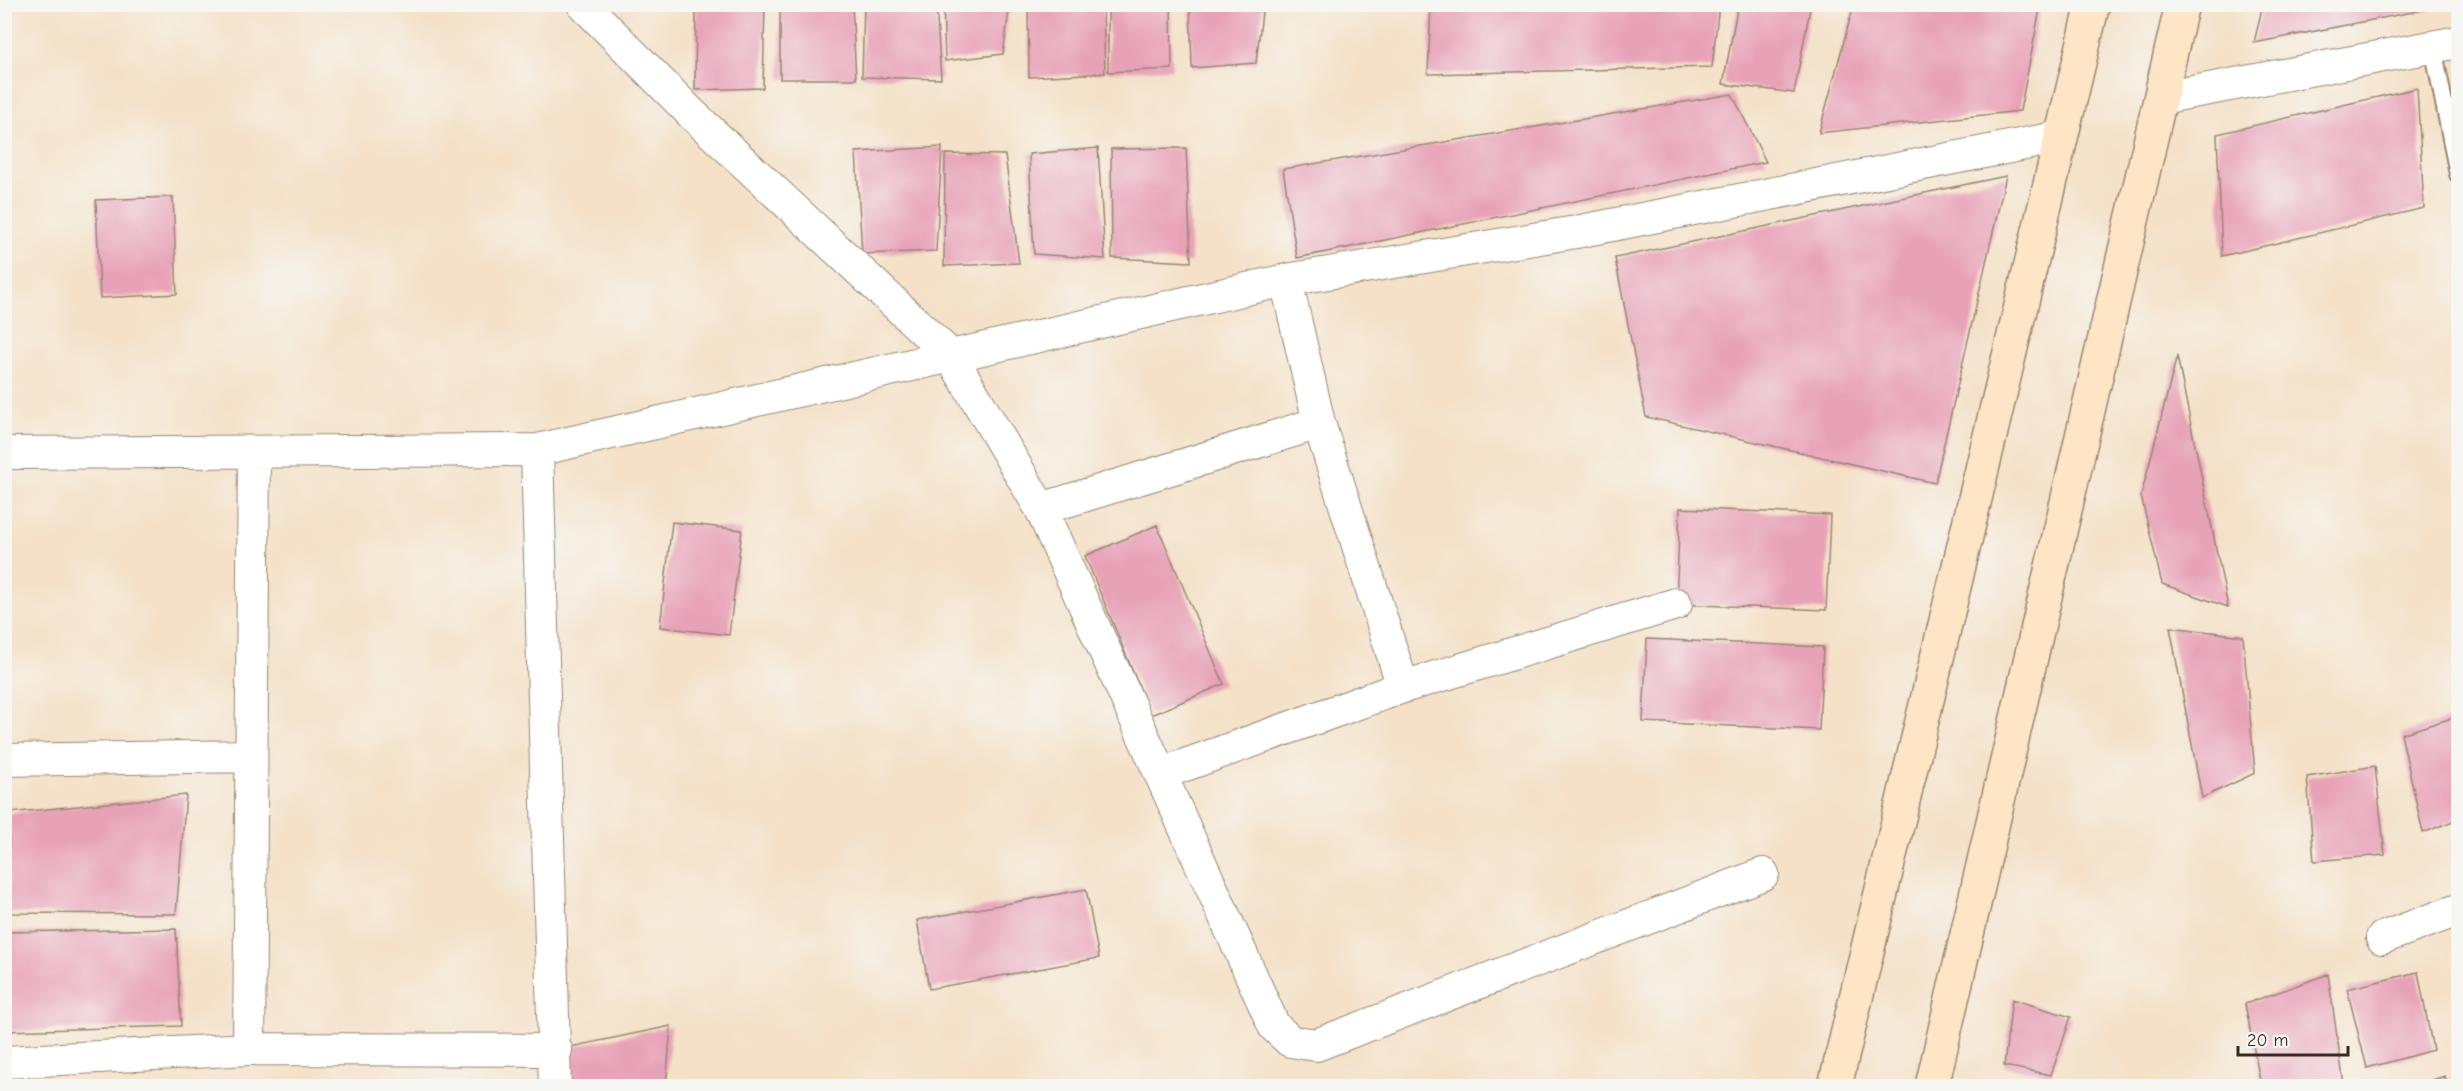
<svg xmlns="http://www.w3.org/2000/svg" width="2463" height="1091" viewBox="0 0 2463 1091" font-family="'Comic Neue',sans-serif">
  <rect width="100%" height="100%" fill="#f6f6f2"/>
  <filter id="ink" filterUnits="userSpaceOnUse"><feTurbulence type="fractalNoise" baseFrequency=".0167" numOctaves="2"/><feDisplacementMap in="SourceGraphic" scale="12" xChannelSelector="R" yChannelSelector="G"/><feConvolveMatrix kernelMatrix="1 2 1 2 8 2 1 2 1" color-interpolation-filters="sRGB"/></filter>
  <filter id="wash" filterUnits="userSpaceOnUse"><feTurbulence type="fractalNoise" baseFrequency=".008" numOctaves="4" result="noise"/><feDisplacementMap in="SourceGraphic" scale="24" xChannelSelector="R" yChannelSelector="G"/><feGaussianBlur stdDeviation="1.35" result="paint"/><feColorMatrix in="noise" values="0 0 0 0 0 0 0 0 0 0 0 0 0 0 0 0 0 1.4 0 .05"/><feComposite in="paint" operator="in"/></filter>
  <g filter="url(#wash)">
    <rect width="100%" height="100%" fill="#f4e1c7"/>
    <g id="blocks">
      <!-- building -->
      <path fill="#e8a2b8" d="M696,4h69l-2,84 -68,2z
        M780,4h72l4,75h-76z
        M864,4h72l5,75 -79,-2z
        M943,4h67l-7,50 -58,7z
        M1108,4h63l1,65 -64,3z
        M1190,4h73l-7,59 -64,5z
        M1431,4h288l-7,63 -284,7z
        M1738,4h73l-17,89 -71,-9z
        M1854,4h187l-21,107 -201,22z
        M2263,4h181v2l-190,37z
        M1028,5h75l2,68 -76,4z
        M2417,88l7,120 -202,48 -5,-122z
        M1732,94l34,68 -469,96 -14,-89z
        M942,147l-6,104 -74,3 -6,-102z
        M1098,148l7,111 -71,-5 -5,-100z
        M1186,148l5,114 -79,-4 -1,-109z
        M945,154l60,1 14,108 -75,3z
        M2006,176l-71,307 -289,-66 -31,-159z
        M173,197l4,97 -77,4 -4,-98z
        M2177,356l51,251 -66,-23 -21,-88z
        M1680,508l150,7 -4,95 -150,-6z
        M672,522l70,8 -13,105 -69,-8z
        M1157,525l67,159 -73,31 -66,-159z
        M2170,627l73,9 12,137 -53,25z
        M1647,639l176,8 -4,83 -176,-8z
        M2458,716v103l-35,14 -22,-99z
        M2375,766l10,89 -71,6 -7,-84z
        M186,795l-10,119 -167,-1v-100z
        M1086,889l13,69 -170,31 -12,-69z
        M176,929l5,97 -177,5v-99z
        M2418,972l15,78 -66,18 -20,-79z
        M2328,974l16,111 -83,1 -16,-82z
        M2012,999l59,18 -20,58 -47,-9z
        M671,1026l-5,60h-103l-7,-36z
        M2445,1076l2,10h-34z"/>
    </g>
  </g>
  <g filter="url(#ink)">
    <use href="#blocks" fill-opacity="0" stroke="#988672" stroke-width="1.5"/>
    <g fill="none" stroke-linecap="round" stroke-linejoin="round">
      <!-- service casing -->
      <g stroke="#988672" stroke-width="20">
        <path id="service" d="M2433,47l25,127"/>
      </g>
      <!-- minor casing -->
      <g stroke="#988672" stroke-width="34">
        <path id="minor" d="M583,4l110,111 258,241 90,153 233,517 16,15 26,4 447,-171
          M2161,98l297,-56
          M1286,280l33,143 84,264
          M537,450l18,636
          M4,453l533,-3 749,-170 290,-48 485,-95
          M1041,509l278,-86
          M4,760l247,-4
          M1160,774l243,-87 273,-83
          M2382,938l76,-28
          M249,1049l5,-597
          M4,1062l245,-13 307,1"/>
      </g>
      <!-- secondary casing -->
      <g stroke="#988672" stroke-width="36">
        <path id="secondary" d="M1835,1086l258,-1082
          M1932,1086l250,-1082"/>
      </g>
      <!-- service -->
      <use href="#service" stroke="#fff" stroke-width="16"/>
      <!-- minor -->
      <use href="#minor" stroke="#fff" stroke-width="32"/>
      <!-- secondary -->
      <use href="#secondary" stroke="#fee5c5" stroke-width="33"/>
    </g>
  </g>
  <!-- margin -->
  <rect width="2463" height="1091" fill="none" stroke="#f6f6f2" stroke-width="24"/>
  <!-- scale -->
  <path d="M2238 1046v9h110v-9" fill="none" stroke="#3b2a1e" stroke-width="3"/>
  <text x="2247" y="1046" font-size="18" fill="#3b2a1e" stroke="#f6f6f2" stroke-width="4.5" paint-order="stroke">20 m</text>
</svg>
